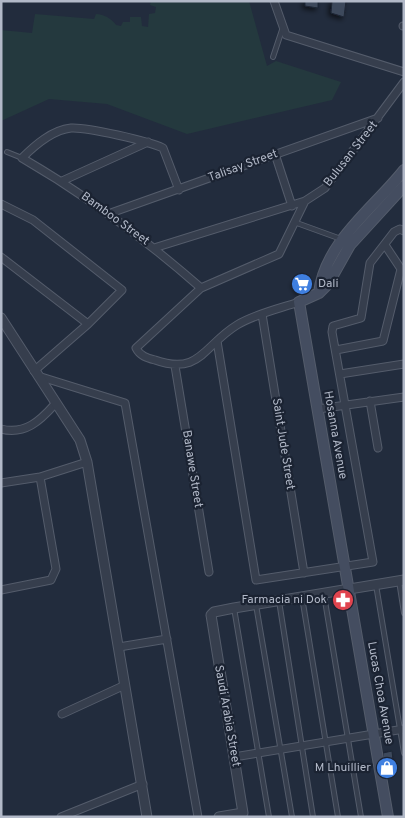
<svg xmlns="http://www.w3.org/2000/svg" width="405" height="818" viewBox="0 0 405 818" font-family="Overpass,sans-serif">
  <defs>
    <filter id="shadow"><feDropShadow dx="-2.5" dy="2.5" stdDeviation="2.5" flood-color="#0009"/></filter>
  </defs>
  <rect width="100%" height="100%" fill="#222c3d"/>
  <!-- green -->
  <path fill="#24393e" d="M151,1h98l18,65 9,-5 65,21 -9,18 -145,34 -80,-30 -58,-5 -48,22v-91l31,3 3,-19 59,5 2,-5c8,0 16,5 20,11l5,1 2,-4h7v-5h11l1,9 6,1 1,-13 6,-1 1,-6 -6,-2z"/>
  <!-- building -->
  <path fill="#3e4a5c" stroke="#1d2534" filter="url(#shadow)" d="M305,1h13v7l-13,-2z
    M332,1h14l-2,16 -13,-4z
    M301,277l9,9 -10,7 -6,-10z
    M343,593l2,8 -7,2 -2,-8z
    M392,751l2,19 -9,1 -2,-18z"/>
  <g fill="none" stroke-linecap="round" stroke-linejoin="round">
    <!-- service casing -->
    <g stroke="#545c6b" stroke-width="6">
      <path id="service" d="M273,57l9,-27
        M7,152l15,6
        M294,222l47,17
        M399,581l5,32
        M376,585l28,168
        M324,595l37,222
        M302,597l36,220
        M279,601l34,216
        M256,605l36,212
        M234,608l35,209"/>
    </g>
    <!-- minor casing -->
    <g stroke="#545c6b" stroke-width="9">
      <path id="minor" d="M274,1l12,34 118,37
        M403,26h1
        M275,154l17,52
        M62,181l86,-39
        M179,190l-16,-42c-15,-7 -76,-21 -92,-20 -19,2 -36,17 -49,30 64,37 123,81 179,130
        M1,204l32,16 89,70 -34,34 -54,47
        M108,214l270,-96
        M154,248l151,-47
        M1,257l87,67
        M299,302c-21,7 -44,12 -62,23 -33,20 -37,51 -82,35 -8,-2 -15,-4 -19,-12l65,-60 78,-34 26,-53 20,-13 79,-106
        M262,314l42,259
        M217,341l39,239 117,-18 -41,-230 1,-6 28,-8 9,-55 24,-31 6,-3 4,2
        M336,350l47,-9 18,-72 -16,-24
        M175,366l34,206
        M340,374l64,-10
        M38,376l87,27 73,414
        M370,401l8,47
        M318,409l86,-12
        M1,429c24,6 39,-8 54,-25
        M1,483l39,-6 47,-15
        M1,590l50,-10 5,-11 -16,-92
        M119,647l48,-8
        M62,714l63,-29
        M234,757l170,-28
        M61,817l82,-33"/>
    </g>
    <!-- tertiary casing -->
    <g stroke="#545c6b" stroke-width="11">
      <path id="tertiary" d="M1,318l79,122 7,22 60,355
        M219,817l24,-4 -32,-198 3,-3 20,-4 170,-28"/>
    </g>
    <!-- secondary casing -->
    <g stroke="#545c6b" stroke-width="12">
      <path id="secondary" d="M319,293c6,-51 55,-85 85,-123
        M388,817l-89,-515 20,-9 9,-9 22,-39 54,-59"/>
    </g>
    <!-- service -->
    <use href="#service" stroke="#363e4d" stroke-width="4"/>
    <!-- minor -->
    <use href="#minor" stroke="#363e4d" stroke-width="7"/>
    <!-- tertiary -->
    <use href="#tertiary" stroke="#363e4d" stroke-width="9"/>
    <!-- secondary -->
    <use href="#secondary" stroke="#444d60" stroke-width="10"/>
  </g>
  <!-- icons -->
  <defs>
    <g id="supermarket-disc" transform="scale(1.125)"><circle r="9.5" fill="#3f7fe0" stroke="#1b2332"/><path d="M-6-5.5h2.5l.6 2H6L4.5 2H-2.5L-4.4-4H-6ZM-1.5 3.2a1.3 1.3 0 1 0 .1 0ZM3 3.2a1.3 1.3 0 1 0 .1 0Z" fill="#fff"/></g>
    <g id="pharmacy-disc" transform="scale(1.125)"><circle r="9.5" fill="#e0444e" stroke="#1b2332"/><path d="M-2-6h4v4h4v4h-4v4h-4v-4h-4v-4h4Z" fill="#fff"/></g>
    <g id="shop-disc" transform="scale(1.125)"><circle r="9.5" fill="#3f7fe0" stroke="#1b2332"/><path d="M-5-2.5h2.3a2.7 3.5 0 0 1 5.4 0H5L5.5 6h-11ZM-1.5-2.5h3a1.5 2.3 0 0 0-3 0Z" fill="#fff"/></g>
  </defs>
  <g fill-rule="evenodd">
    <use href="#supermarket-disc" x="302" y="284"/>
    <use href="#pharmacy-disc" x="343" y="600"/>
    <use href="#shop-disc" x="387" y="768"/>
  </g>
  <g text-anchor="middle" dominant-baseline="central" stroke-width="4.5" stroke-linejoin="round" paint-order="stroke">
    <!-- street labels -->
    <g font-size="12" fill="#b2b9c8" stroke="#1b2332">
      <text transform="translate(351 154) rotate(-52)">Bulusan Street</text>
      <text transform="translate(243 166) rotate(-20)">Talisay Street</text>
      <text transform="translate(115 219) rotate(36)">Bamboo Street</text>
      <text transform="translate(335 435) rotate(80)">Hosanna Avenue</text>
      <text transform="translate(283 444) rotate(81)">Saint Jude Street</text>
      <text transform="translate(192 469) rotate(81)">Banawe Street</text>
      <text transform="translate(380 693) rotate(80)">Lucas Choa Avenue</text>
      <text transform="translate(227 716) rotate(80)">Saudi Arabia Street</text>
    </g>
    <!-- poi labels -->
    <g font-size="12" fill="#b2b9c8" stroke="#1b2332" text-anchor="end">
      <text x="318" y="284" text-anchor="start">Dali</text>
      <text x="327" y="600">Farmacia ni Dok</text>
      <text x="371" y="768">M Lhuillier</text>
    </g>
  </g>
  <!-- border -->
  <rect width="405" height="818" fill="none" stroke="#b2b9c8" stroke-width="5"/>
</svg>
